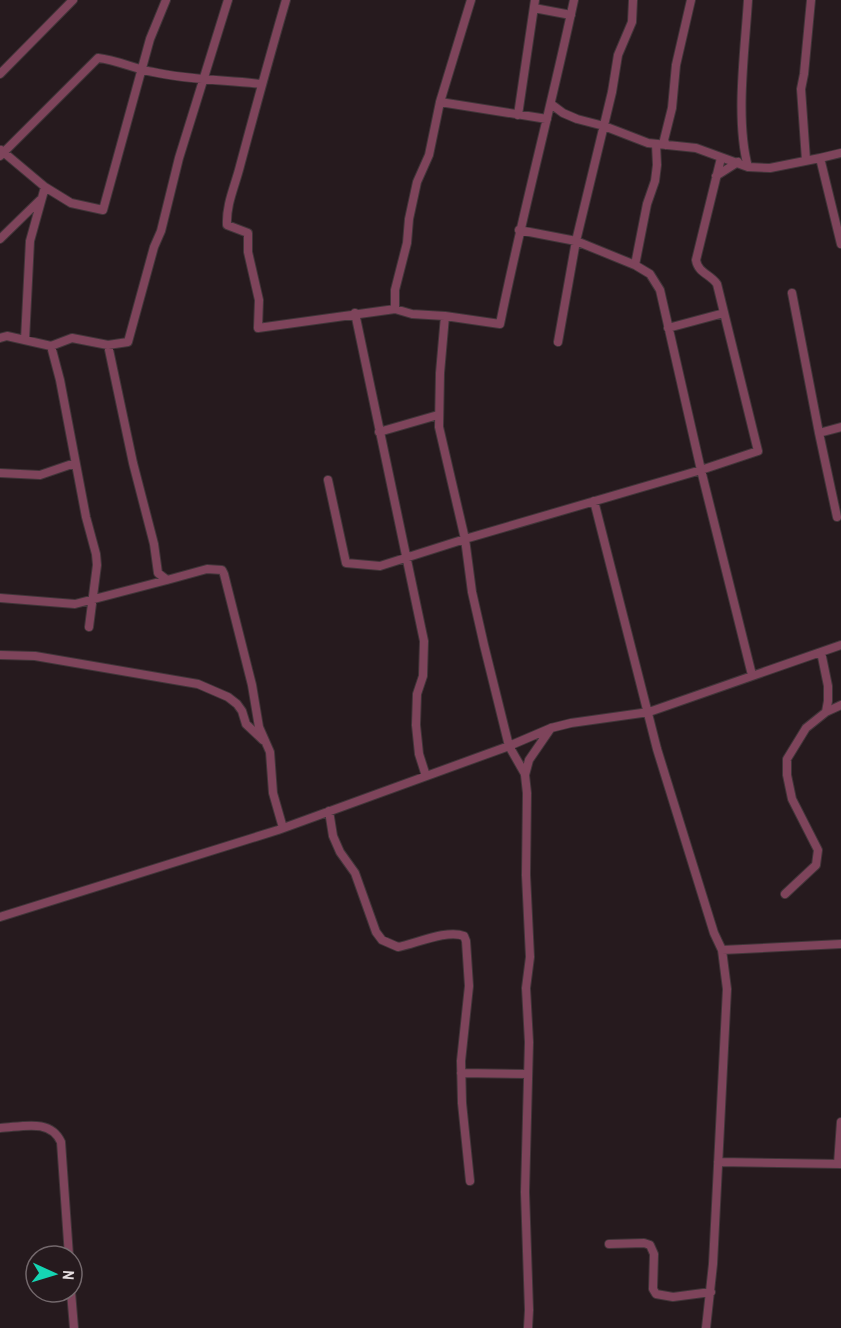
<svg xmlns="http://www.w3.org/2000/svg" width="841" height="1328" viewBox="0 0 841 1328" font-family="'Archivo Narrow',sans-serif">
  <rect width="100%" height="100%" fill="#261a1e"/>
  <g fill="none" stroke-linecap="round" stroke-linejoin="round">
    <!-- minor casing -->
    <g stroke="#413539" stroke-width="10">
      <path id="minor" d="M286,0c-16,55 -31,110 -46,166 -5,20 -14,38 -13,59l21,8v19l11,48 -1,28 137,-19 17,5 33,2 55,8c22,-109 51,-216 74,-324
        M534,8l37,7
        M0,74l73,-74
        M440,102l107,17
        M551,104l12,9 14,6 27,7 44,17 48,5 52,19 22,1 50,-10 21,86
        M518,115l17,-115
        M656,144l1,21 -2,16 -8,23 -12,61 15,9 10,16 41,180 51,205
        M666,145l-2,-5 8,-32 4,-43 15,-65
        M1,150l44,37 -15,54 -5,99
        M0,156l98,-98c19,2 37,11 55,14 35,8 73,8 108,12
        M820,158l21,-5
        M806,160l-5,-71 3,-15 7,-74
        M748,167c-13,-48 -3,-117 0,-167
        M716,176l22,-14
        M45,187l26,16 32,7 47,-171 16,-39
        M519,230l57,11 59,24
        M0,239l40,-39
        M792,293l27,140 18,84
        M395,309v-19l12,-47 2,-24 8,-37 12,-27 11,-53 31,-102
        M355,313l69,328 -1,35 -6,18 -1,31 3,29 7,22
        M445,316l-5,57 -1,54 26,112 7,53 12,53 25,101 16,28
        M668,328l56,-15
        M0,338l7,-2 44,10 21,-8 36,7 20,-3 26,-95 7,-16 18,-73 49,-158
        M558,342l18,-101 36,-149 6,-37 14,-33 1,-22
        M108,345l25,118 21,81 4,29 9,7 40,-11 15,1 2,4 28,111 7,42 11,25 3,41 10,35
        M51,346l9,34 26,137 10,37 1,11 -8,62
        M379,432l59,-17
        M819,433l22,-6
        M0,473l40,2 35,-12
        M328,480l18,83 34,3 85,-27 236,-69 57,-19 -41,-167c-7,-10 -19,-11 -21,-24l25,-102
        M594,501l63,248 57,184 8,17 5,39 -14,275 -7,64
        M0,598l75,6 92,-24
        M0,655l35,1 163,28 30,13 9,7 5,7 4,13 17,16
        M826,712l15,-7
        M329,811l4,25 7,16 15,21 21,59 6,8 16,7c17,-3 49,-18 66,-11l2,5 3,45 -8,75 1,42 8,78
        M785,894l31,-29 2,-15 -26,-51 -5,-24v-16l19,-31 20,-16 2,-11v-15l-7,-34
        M0,917l278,-87 231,-84 42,-18 20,-5 78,-11 192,-67
        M722,950l119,-6
        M461,1073l67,1
        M0,1128c22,-1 50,-10 61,14l8,114
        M718,1162l123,2
        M838,1164l3,-42
        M609,1244l35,-1 6,2 4,9 -1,35 3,5 17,3 38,-5
        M71,1292l3,36
        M528,1328l1,-18 -4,-118 4,-150 -3,-54 4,-31 -4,-82 1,-82 -2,-18 4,-15 22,-32"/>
    </g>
    <!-- minor -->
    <use href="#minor" stroke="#7e445b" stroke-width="8"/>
  </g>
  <!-- north arrow -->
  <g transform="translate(54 1274) rotate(94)"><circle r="28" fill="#261a1e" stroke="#73686c" stroke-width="1.5"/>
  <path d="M0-4.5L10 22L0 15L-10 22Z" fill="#15d5b3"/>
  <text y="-9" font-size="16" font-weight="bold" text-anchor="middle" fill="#e6dee1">N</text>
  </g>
</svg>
